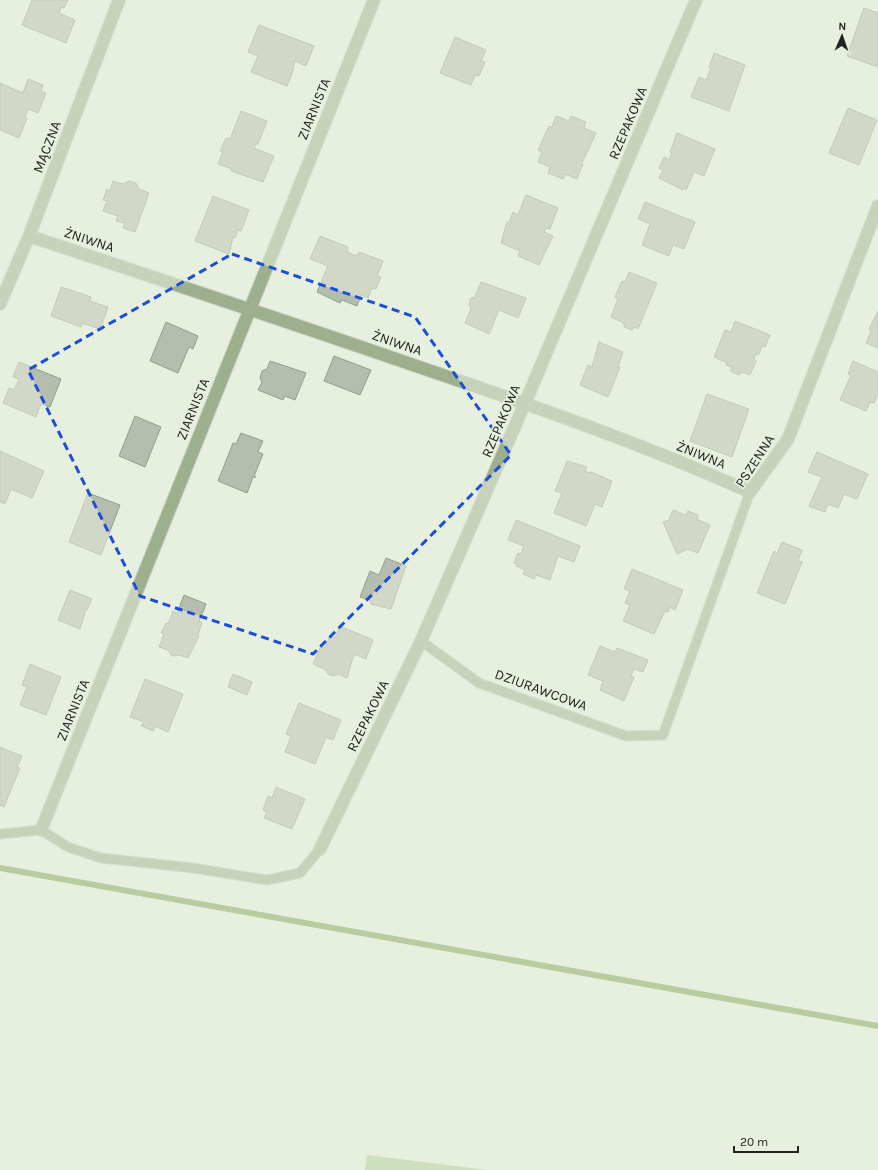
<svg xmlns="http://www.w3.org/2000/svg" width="878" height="1170" viewBox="0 0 878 1170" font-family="Karla,sans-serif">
  <rect width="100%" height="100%" fill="#e7efdf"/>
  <!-- green -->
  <path fill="#b0cc94" d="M367,1155l120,15h-122z"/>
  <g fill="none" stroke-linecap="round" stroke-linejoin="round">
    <!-- stream -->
    <path stroke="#7da253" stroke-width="6" d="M0,868l878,158"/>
  </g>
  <!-- building -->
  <path fill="#b5bdae" stroke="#969d8e" d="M32,0h36l-4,8 -3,-1 -2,6 16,7 -9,23 -44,-18z
    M864,8l14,5v54l-31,-11z
    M259,25l55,21 -8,20 -11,-5 -2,6 1,1 -7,18 -36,-14 7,-16 -10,-4z
    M455,37l31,13 -5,11 4,1 -6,14 -4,-1 -4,10 -31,-12z
    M714,53l31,12 -16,46 -38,-14 8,-20 7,3 5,-12 -2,-1z
    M28,79l15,6 -2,6 5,2 -8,20 -10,-4 -3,8 2,1 -8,20 -19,-8v-47l23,10z
    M848,108l29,12 -18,45 -30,-12z
    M241,111l26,10 -9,23h-2l-2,4 20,8 -11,26 -32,-11 1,-2 -14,-5 5,-12 -3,-1 6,-13 4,1z
    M556,116l13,5 2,-5 15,6 -2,6 12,5 -14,30 1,1 -6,15 -12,-5 -2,5 -15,-6 2,-6 -12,-5 4,-10 -4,-2 11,-24 3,1z
    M677,133l38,16 -11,27 -10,-4 -8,18 -2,-2 -1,2 -24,-12 4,-8 -4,-2 5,-11 5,3 3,-7 -2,-1z
    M113,181l10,3 6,-3 7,2 3,6 10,4 -14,39 -12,-4 2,-5 -9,-2 2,-5 -15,-5 4,-10 -4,-1 4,-11 3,2z
    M526,195l32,13 -8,21 -4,-1 -2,4 9,4 -14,29 -21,-9 2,-5 -19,-8 6,-21 2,1 4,-11 5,3z
    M213,196l36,14 -8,21 -3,-1 -3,8 -2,-1 -4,17 -34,-13z
    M645,202l50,20 -11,27 -11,-4 -4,11 -27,-11 8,-21 -12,-5z
    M320,236l28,11 -1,5 10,4 2,-4 24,9 -6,15 4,1 -5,12 -4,-1 -4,10 -7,-3 -4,11 -15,-6 -2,3 -23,-11 11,-26 -18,-7z
    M629,272l28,11 -19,46 -3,-2 -3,3 -8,-3v-4l-13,-6 7,-19 -3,-1 7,-16 3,1z
    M481,282l45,16 -8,20 -19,-8 -10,24 -24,-11 6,-14 -2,-5 2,-6 4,-1z
    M61,287l30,10 -1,4 18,6 -8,22 -18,-6 -1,4 -30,-11z
    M878,311v37l-12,-5 5,-12 -2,-2z
    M735,321l35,14 -5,12 -3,-1 -3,8 -4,1 -1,3 2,3 -6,14 -8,-3 -3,3 -8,-4v-4l-5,-2 1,-2 -13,-6 11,-27 6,2z
    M166,322l32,14 -5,13 -4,-2 -11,26 -28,-12z
    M599,342l24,10 -5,15h2l-12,30 -28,-12 8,-20 4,2z
    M334,356l37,14 -11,25 -36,-14z
    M270,361l36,12 -11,27 -10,-4 -2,4 -25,-10 4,-8 -2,-4 2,-7 5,-2z
    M853,361l25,11v21l-4,10 -4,-1 -4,9 -26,-11 11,-25 -3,-1z
    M19,362l42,17 -11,28 -9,-3 -5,13 -33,-14 6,-15 5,2 5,-11 -6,-2z
    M707,394l42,15 -17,48 -42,-16z
    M135,416l26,11 -16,40 -26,-11z
    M241,433l22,8 -5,11 5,2 -9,22 2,1h-3l-6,16 -29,-12 15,-38 3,1z
    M0,451l44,20 -12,27 -21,-9 -6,15 -5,-2z
    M817,452l51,22 -11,25 -13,-5 -6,14 -10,-4 -3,8 -16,-6 13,-29 -14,-5z
    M567,461l20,6 -2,4 5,2 1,-1 21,9 -10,26 -7,-3 -9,22 -32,-13 8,-20 -7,-2z
    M88,493l32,12 -19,50 -32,-13z
    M673,510l13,5 2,-4 10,4 -1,4 13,6 -12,28 -10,-4 -11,5 -14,-32 6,-2z
    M516,520l64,26 -6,16 -16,-6 -8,24 -14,-5 -2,4 -11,-5 2,-4 -9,-4 1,-2 -3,-1 4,-10 3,1 3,-8 -16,-6z
    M782,542l20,8 -4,11 4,1 -17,42 -28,-11 17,-42 3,2z
    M386,558l20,8 -15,43 -20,-5 -1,-4 -10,-3 10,-26 9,4z
    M632,569l51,21 -8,20 -5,-3 -2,5 -3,-1 -11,23 -31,-13 7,-16 -5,-2 5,-12 -6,-2z
    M70,590l22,9 -5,11 -1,-1 -6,20 -22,-9z
    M184,595l22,9 -7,18 3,1 -4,12 1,1 -11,22 -9,-3 -5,1 -3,-1 -3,-5 -9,-3 5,-13 -3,-1 5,-10 2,1 5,-13 4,2z
    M340,626l33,14 -7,19 -12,-5 -7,24 -9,-4 -5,2 -5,-2 -2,-4 -13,-6 8,-18 4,2 5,-12 5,2z
    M600,646l15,6 2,-4 31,12 -5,12 -9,-3 -3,7 3,1 -10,24 -24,-11 3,-9 -15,-6z
    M30,664l31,13 -15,38 -26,-10 7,-18 -5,-2z
    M233,674l19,8 -5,13 -19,-8z
    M145,679l38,15 -15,38 -14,-6v5l-13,-5 3,-4 -14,-5z
    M299,703l42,17 -8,20 -7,-3 -11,27 -30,-12 6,-16 -5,-2z
    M0,747l22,9 -5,11 3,1 -16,39 -4,-2z
    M276,787l29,12 -13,30 -28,-11 3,-6 -4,-2 5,-14 4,2z"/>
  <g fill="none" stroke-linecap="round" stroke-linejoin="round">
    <!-- lane casing -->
    <g stroke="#c4cbbc" stroke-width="11">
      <path id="lane" d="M421,641l58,42 147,53 37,-1 87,-243
        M0,834l41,-4 27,17 33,11 92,10 74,12 33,-7 20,-24"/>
    </g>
    <!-- street casing -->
    <g stroke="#c4cbbc" stroke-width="14">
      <path id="street" d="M29,236c130,43 260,86 390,131 112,38 224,77 331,125l38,-53 90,-233
        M0,304l29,-68 90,-236
        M41,830l333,-830
        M320,849l101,-208 104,-238 171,-403"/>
    </g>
    <!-- lane -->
    <use href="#lane" stroke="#9eaf8d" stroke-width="9"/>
    <!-- street -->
    <use href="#street" stroke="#9eaf8d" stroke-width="12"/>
  </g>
  <!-- marked area -->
  <path d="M0 0H878V1170H0ZM232,254l183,63 96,138 -198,199 -173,-58 -112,-226z" fill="#e7efdf" fill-opacity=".55" fill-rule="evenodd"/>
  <path fill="none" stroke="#1d4ed8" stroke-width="3" stroke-dasharray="8 5" stroke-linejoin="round" d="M232,254l183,63 96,138 -198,199 -173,-58 -112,-226z"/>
  <g text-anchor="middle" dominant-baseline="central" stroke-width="3.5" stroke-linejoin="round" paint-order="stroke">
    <!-- street labels -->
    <g font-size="14" fill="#22251f" stroke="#e7efdf">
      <text transform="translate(314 109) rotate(-68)">ZIARNISTA</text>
      <text transform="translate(628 123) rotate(-67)">RZEPAKOWA</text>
      <text transform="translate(47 147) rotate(-69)">MĄCZNA</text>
      <text transform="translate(89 240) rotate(18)">ŻNIWNA</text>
      <text transform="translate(397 343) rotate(19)">ŻNIWNA</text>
      <text transform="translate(193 409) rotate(-68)">ZIARNISTA</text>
      <text transform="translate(501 421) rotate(-67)">RZEPAKOWA</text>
      <text transform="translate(701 455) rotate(22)">ŻNIWNA</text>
      <text transform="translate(755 461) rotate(-57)">PSZENNA</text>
      <text transform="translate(541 690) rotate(20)">DZIURAWCOWA</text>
      <text transform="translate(73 710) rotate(-68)">ZIARNISTA</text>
      <text transform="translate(368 716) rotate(-64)">RZEPAKOWA</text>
    </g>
  </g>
  <!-- north arrow -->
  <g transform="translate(842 36) rotate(2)" stroke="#e7efdf" stroke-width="3" paint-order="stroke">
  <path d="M0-3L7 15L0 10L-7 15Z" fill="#22251f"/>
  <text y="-6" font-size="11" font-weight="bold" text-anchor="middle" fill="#22251f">N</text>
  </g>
  <!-- scale -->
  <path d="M734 1146v6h64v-6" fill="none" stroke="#22251f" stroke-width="2"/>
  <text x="740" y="1146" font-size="12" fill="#22251f" stroke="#e7efdf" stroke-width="3" paint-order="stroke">20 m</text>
</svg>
